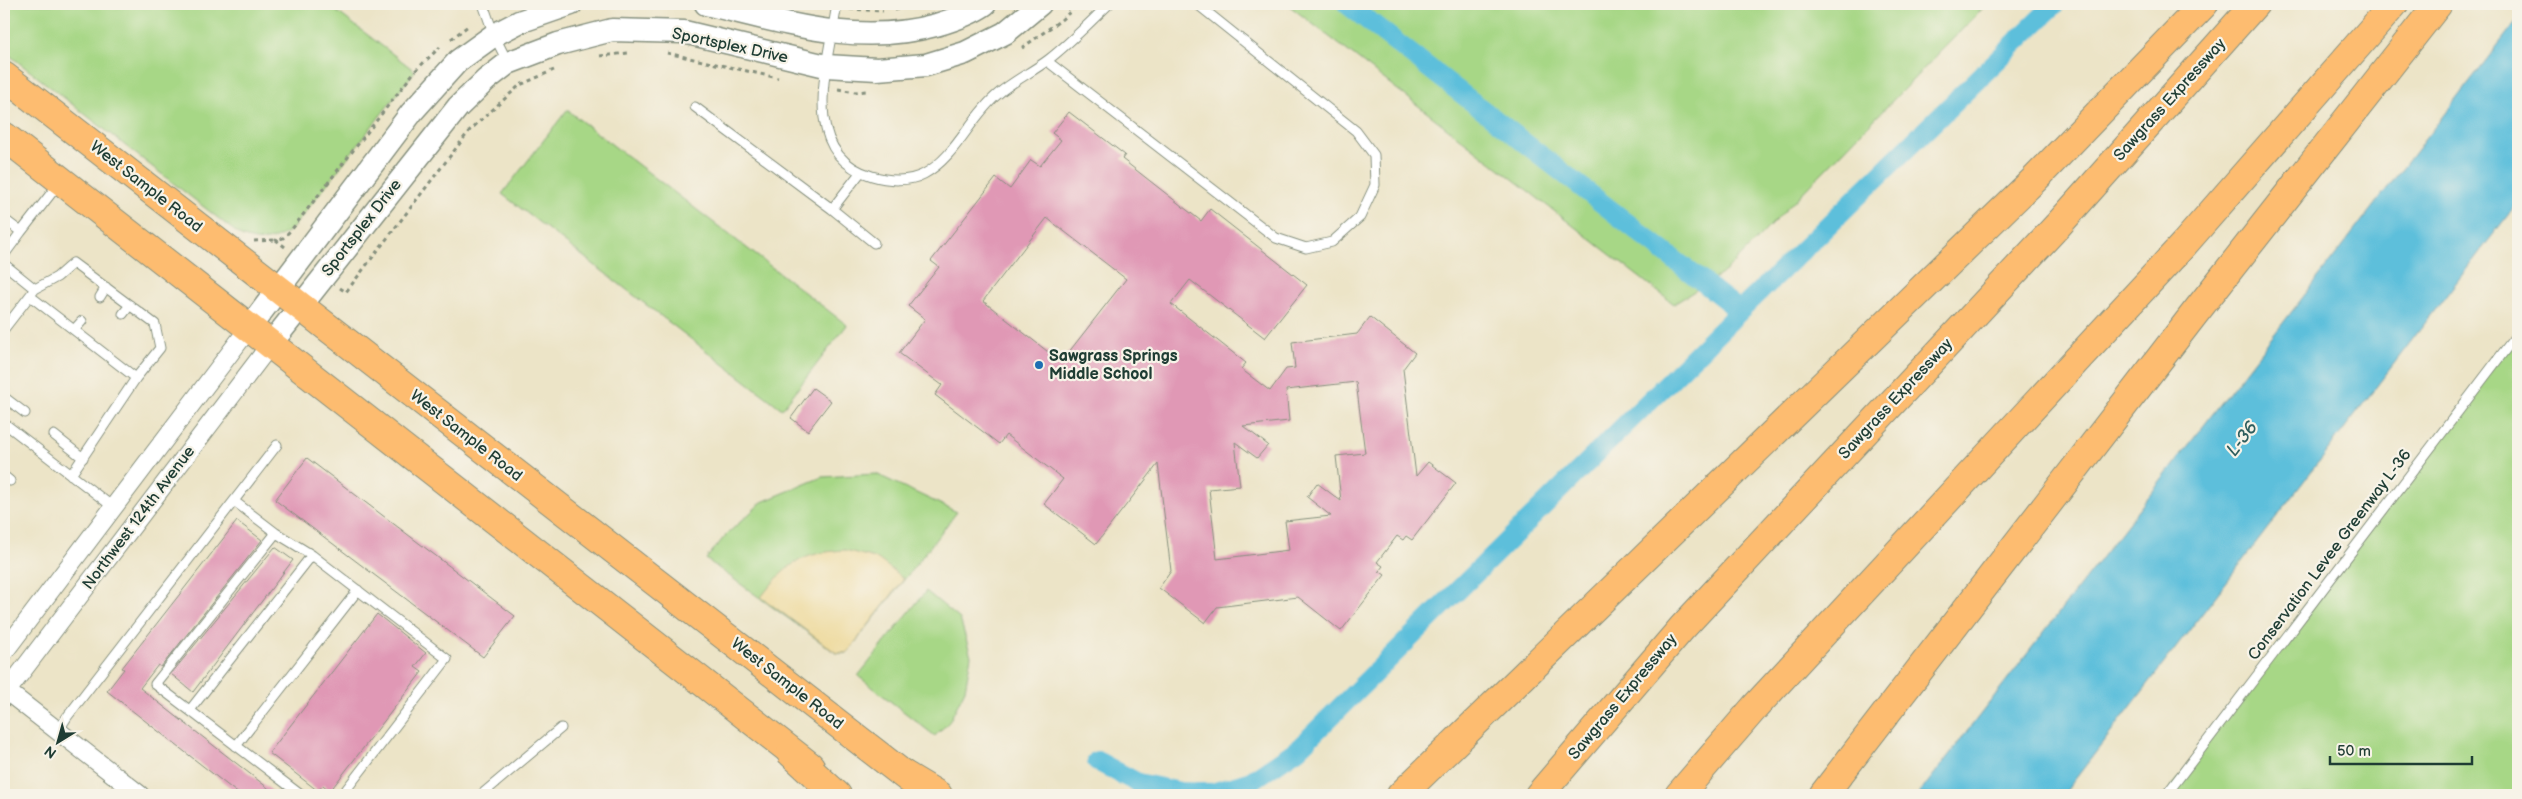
<svg xmlns="http://www.w3.org/2000/svg" width="2522" height="799" viewBox="0 0 2522 799" font-family="'Balsamiq Sans',sans-serif">
  <rect width="100%" height="100%" fill="#f7f3e8"/>
  <filter id="ink" filterUnits="userSpaceOnUse"><feTurbulence type="fractalNoise" baseFrequency=".02" numOctaves="2"/><feDisplacementMap in="SourceGraphic" scale="10" xChannelSelector="R" yChannelSelector="G"/><feConvolveMatrix kernelMatrix="1 2 1 2 8 2 1 2 1" color-interpolation-filters="sRGB"/></filter>
  <filter id="wash" filterUnits="userSpaceOnUse"><feTurbulence type="fractalNoise" baseFrequency=".0096" numOctaves="4" result="noise"/><feDisplacementMap in="SourceGraphic" scale="20" xChannelSelector="R" yChannelSelector="G"/><feGaussianBlur stdDeviation="1.12" result="paint"/><feColorMatrix in="noise" values="0 0 0 0 0 0 0 0 0 0 0 0 0 0 0 0 0 1.4 0 .05"/><feComposite in="paint" operator="in"/></filter>
  <g filter="url(#wash)">
    <rect width="100%" height="100%" fill="#ece4c7"/>
    <!-- green -->
    <path fill="#a7d786" stroke="#638a5d" d="M4,4h323l88,67 -123,158c-18,12 -30,15 -51,7l-237,-185z
      M1287,4h700l-261,267 -52,33z
      M567,110l280,215 -65,84 -280,-215z
      M2518,333v462h-352z
      M876,474l81,38 -110,141h-11l-130,-94 20,-24 36,-33 60,-25z
      M926,591l34,28 11,37 -6,34 -16,32 -14,14 -77,-60z"/>
    <!-- sand -->
    <path fill="#eeda9e" stroke="#868c69" d="M845,550l33,9 26,20 -57,74h-11l-75,-56c27,-34 40,-44 84,-47z"/>
    <!-- water -->
    <path fill="#5dbfdb" stroke="#3e7e88" d="M2518,19v183l-455,593h-145z"/>
    <g fill="none" stroke-linecap="round" stroke-linejoin="round">
      <!-- canal -->
      <path stroke="#5dbfdb" stroke-width="20" d="M1347,4l393,307
        M1097,761l41,22 42,9 32,1 39,-12 47,-32 442,-438 315,-307"/>
    </g>
    <g id="blocks">
      <!-- building -->
      <path fill="#e098b5" fill-rule="evenodd" d="M1069,112l56,43 -3,4 79,62 9,-12 97,76 -42,53 -75,-58 -19,24 75,59 -5,6 29,22 16,-22 9,-1 -3,-26 65,-8 13,-17 45,36 -12,16 13,107 12,-14 28,21 -44,57 -6,-4 -3,4 -6,-4 -20,26 6,4 -4,5 6,4 -44,56 -43,-34 -81,10 -12,16 -46,-35 12,-17 -13,-107 -62,80 -52,-40 19,-25 -57,-44 -7,9 -64,-49 7,-10 -43,-32 26,-34 -17,-13 31,-39 -8,-6 65,-83 14,11 21,-29 9,6 21,-26 -9,-7zM1047,218l79,61 -65,83 -78,-61zM1356,382l9,71 -29,3 5,45 -24,-18 -10,14 24,19 -46,5 4,29 -72,9 -8,-70 31,-3 -5,-44 22,16 11,-13 -25,-19 46,-5 -3,-31z
        M813,388l18,13 -23,30 -17,-13z
        M307,458l208,158 -32,41 -208,-157z
        M237,521l25,19 -101,127 -3,-2 -18,23 137,107h-37l-133,-104 17,-22 -2,-1z
        M275,547l18,13 -100,132 -22,-18z
        M377,614l49,39 -11,14 7,5 -92,119 -7,-6 -5,6 -49,-38z"/>
    </g>
  </g>
  <g filter="url(#ink)">
    <use href="#blocks" fill-opacity="0" stroke="#86907e" stroke-width="1"/>
    <g fill="none" stroke-linecap="round" stroke-linejoin="round">
      <!-- service casing -->
      <g stroke="#86907e" stroke-width="11">
        <path id="service" d="M483,4l11,31 14,28
          M837,4c-8,55 -41,150 35,172 16,5 37,6 52,-2 32,-17 46,-57 74,-80 15,-13 34,-22 50,-34 22,-17 41,-37 61,-56
          M1047,61l229,177 30,10 26,-6 28,-25 15,-32 -1,-30 -18,-24 -159,-127
          M695,107l137,102 28,-36
          M832,209l42,34
          M4,219l17,13 39,-50
          M4,255l17,-23
          M4,264l31,25
          M30,296l106,82
          M100,297l6,-10
          M123,314l7,-9
          M4,329l31,-40 22,-12 16,-14 82,61 5,24 -24,30 -65,97
          M74,330l8,-9
          M4,397l21,16
          M4,423l109,84
          M54,435l29,23
          M4,476l6,5
          M234,501l42,32 36,22 135,104 -105,136
          M276,533l-121,151 146,111
          M190,710l122,-155
          M58,731l9,-14 210,-272
          M236,746l122,-156
          M481,795l80,-67
          M2166,795l352,-462"/>
      </g>
      <!-- minor casing -->
      <g stroke="#86907e" stroke-width="20">
        <path id="minor" d="M4,652l245,-324
          M4,689l136,106
          M7,691l263,-346"/>
      </g>
      <!-- tertiary casing -->
      <g stroke="#86907e" stroke-width="25">
        <path id="tertiary" d="M706,4c78,18 150,43 230,21 17,-5 35,-11 49,-21
          M249,328l163,-216 46,-51 36,-26 25,-13 52,-18
          M270,345l188,-238 28,-27 22,-17 50,-19 54,-14 72,2 142,34 51,3 49,-4 39,-12 40,-20 35,-29"/>
      </g>
      <!-- primary casing -->
      <g stroke="#86907e" stroke-width="30">
        <path id="primary" d="M4,76l918,713
          M4,136l806,630"/>
      </g>
      <!-- motorway casing -->
      <g stroke="#86907e" stroke-width="30">
        <path id="motorway" d="M791,753l46,42
          M903,774l35,21
          M1401,795l633,-615 170,-176
          M1539,795l143,-167 376,-403 197,-221
          M1679,795l76,-88 430,-464 209,-239
          M1823,795l372,-482 243,-309"/>
      </g>
      <!-- path -->
      <path stroke="#86907e" stroke-width="3" stroke-dasharray="4 4" stroke-linecap="butt" d="M850,9l33,2
        M895,10l26,-6
        M451,39l17,-13
        M1022,48l39,-28 18,-16
        M667,53l111,25
        M600,56l28,-3
        M838,89l17,3 11,-1
        M254,241l22,-1
        M285,247l-9,-7 7,-2 9,-9 123,-158 25,-24
        M340,288l6,4 124,-162 50,-45 34,-15"/>
      <!-- service -->
      <use href="#service" stroke="#fff" stroke-width="9"/>
      <!-- minor -->
      <use href="#minor" stroke="#fff" stroke-width="18"/>
      <!-- tertiary -->
      <use href="#tertiary" stroke="#fff" stroke-width="22"/>
      <!-- primary -->
      <use href="#primary" stroke="#fdbc6f" stroke-width="28"/>
      <!-- motorway -->
      <use href="#motorway" stroke="#fdbc6f" stroke-width="28"/>
    </g>
  </g>
  <!-- markers -->
  <circle fill="#1f6fb2" stroke="#f7f3e8" stroke-width="2" cx="1039" cy="365" r="5"/>
  <g text-anchor="middle" dominant-baseline="central" stroke-width="4.5" stroke-linejoin="round" paint-order="stroke">
    <!-- street labels -->
    <g font-size="16" fill="#1f3d34" stroke="#f7f3e8">
      <text transform="translate(730 46) rotate(12)">Sportsplex Drive</text>
      <text transform="translate(2170 100) rotate(-48)">Sawgrass Expressway</text>
      <text transform="translate(146 187) rotate(38)">West Sample Road</text>
      <text transform="translate(362 228) rotate(-52)">Sportsplex Drive</text>
      <text transform="translate(1896 399) rotate(-47)">Sawgrass Expressway</text>
      <text transform="translate(466 436) rotate(38)">West Sample Road</text>
      <text transform="translate(139 518) rotate(-53)">Northwest 124th Avenue</text>
      <text transform="translate(2330 555) rotate(-53)">Conservation Levee Greenway L-36</text>
      <text transform="translate(787 684) rotate(38)">West Sample Road</text>
      <text transform="translate(1623 697) rotate(-50)">Sawgrass Expressway</text>
    </g>
    <!-- poi labels -->
    <g font-size="16" font-weight="bold" fill="#1f3d34" stroke="#f7f3e8" text-anchor="start">
      <text x="1049" y="356">Sawgrass Springs<tspan x="1049" dy="18">Middle School</tspan></text>
    </g>
    <!-- water labels -->
    <g font-size="18" font-style="italic" fill="#2e5e5e" stroke="#f7f3e8">
      <text transform="translate(2242 439) rotate(-52)">L-36</text>
    </g>
  </g>
  <!-- margin -->
  <rect width="2522" height="799" fill="none" stroke="#f7f3e8" stroke-width="20"/>
  <!-- north arrow -->
  <g transform="translate(58 742) rotate(217)" stroke="#f7f3e8" stroke-width="4" paint-order="stroke">
  <path d="M0-4L9 19L0 12L-9 19Z" fill="#1f3d34"/>
  <text y="-8" font-size="14" font-weight="bold" text-anchor="middle" fill="#1f3d34">N</text>
  </g>
  <!-- scale -->
  <path d="M2330 756v8h142v-8" fill="none" stroke="#1f3d34" stroke-width="2.5"/>
  <text x="2337" y="756" font-size="15" fill="#1f3d34" stroke="#f7f3e8" stroke-width="4" paint-order="stroke">50 m</text>
</svg>
